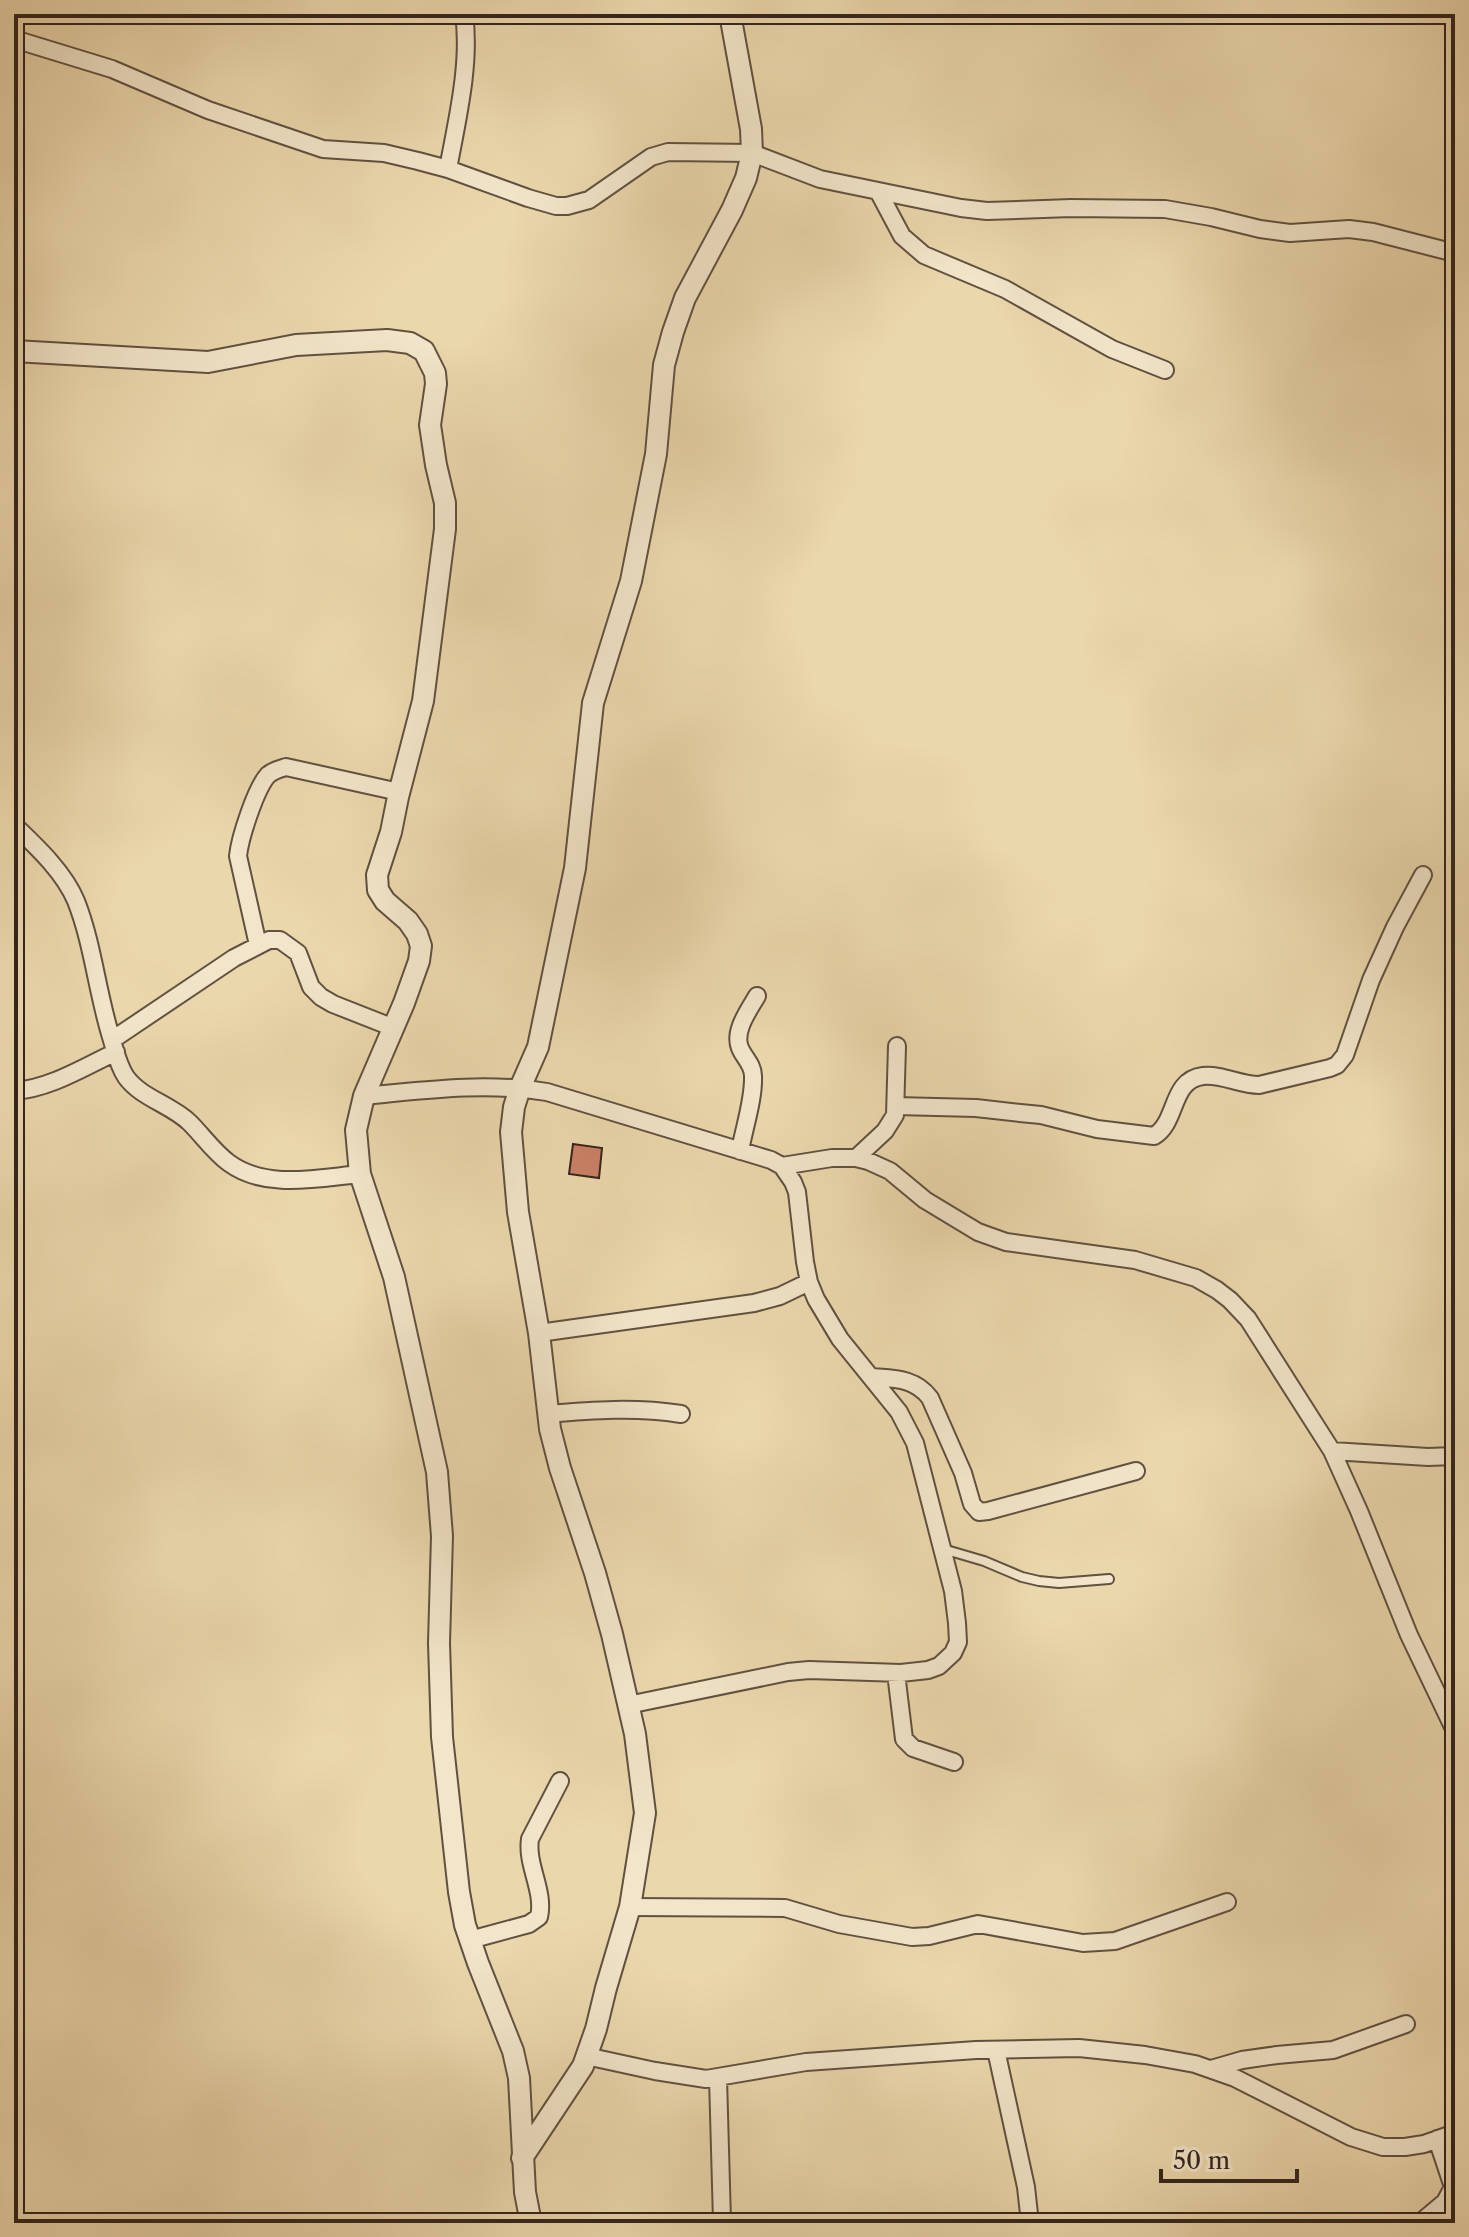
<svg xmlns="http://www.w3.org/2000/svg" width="1469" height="2237" viewBox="0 0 1469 2237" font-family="'Libre Caslon Text',serif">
  <rect width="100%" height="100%" fill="#ebd7ac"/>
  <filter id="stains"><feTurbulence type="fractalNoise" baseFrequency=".0025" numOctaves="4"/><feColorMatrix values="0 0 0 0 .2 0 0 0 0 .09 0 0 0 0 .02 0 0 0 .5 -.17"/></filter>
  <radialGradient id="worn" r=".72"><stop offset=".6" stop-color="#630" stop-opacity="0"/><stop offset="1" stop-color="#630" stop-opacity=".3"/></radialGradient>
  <!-- building -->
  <path fill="#ca8066" stroke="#33241d" stroke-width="2" d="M573,1144l29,4 -3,30 -30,-4z"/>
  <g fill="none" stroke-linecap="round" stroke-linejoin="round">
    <!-- service casing -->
    <g stroke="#615141" stroke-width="12">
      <path id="service" d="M943,1549l41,12 38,16 17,4 20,2 50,-4"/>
    </g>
    <!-- minor casing -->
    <g stroke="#615141" stroke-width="20">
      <path id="minor" d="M14,39l98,30 96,41 115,39 61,4 34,8 30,8 80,29 28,8h11l22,-6 62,-43 17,-5 84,1 68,26 141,29 26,3 84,-3 94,1 46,8 49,12 30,4 59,-4 24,3 74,19h8
        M448,169c9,-49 23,-106 16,-155
        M878,191l24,45 22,19 81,34 107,60 53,21
        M14,825c22,21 50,47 62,76 17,43 21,91 35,136 4,13 7,28 15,40 15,21 46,28 64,46 13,13 24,29 39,40 37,27 88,15 131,11
        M258,945l-20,-89c2,-19 18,-68 30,-81 6,-5 11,-6 18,-8l113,25
        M112,1040l122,-82 35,-18h11l18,13 13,34 10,10 12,7 61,24
        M14,1091c35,-2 70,-24 102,-39
        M364,1096c61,-6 123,-14 183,-4l224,68 11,6 11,16 4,10 8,70 4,20 7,17 24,40 59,73 16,31 38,148 4,32 1,19 -5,11 -14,13 -11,4 -27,3 -92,-3 -21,2 -160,33
        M896,1106l80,2 44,5 21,2 56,14 57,7c24,-14 16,-56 49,-60 19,-2 37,9 56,9l71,-17 7,-3 8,-10 26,-75 24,-53 28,-52
        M740,1151c4,-23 14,-52 13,-75 0,-12 -9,-18 -13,-28 -7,-17 9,-38 17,-52
        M856,1158l29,-27 10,-16 2,-69
        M782,1166l50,-8h24l12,3 22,10 35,29 53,32 28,10 129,18 61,18 21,12 13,10 18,19 84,132 27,60 50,124 46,96
        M539,1333l215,-30 26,-7 29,-14
        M871,1377c24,2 44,1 59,21l33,75 9,31 7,8 9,-1 148,-40
        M548,1414c45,-4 88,-7 133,0
        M1332,1451l96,6 27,-1
        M896,1673l8,66 9,9 41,14
        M630,1907l155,1 54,16 73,13 17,-1 49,-12 105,19 32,-2 112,-39
        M470,1940l59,-16 10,-7c6,-26 -13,-52 -9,-78l30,-58
        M996,2050l30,137 4,36
        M586,2056l69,15 51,8 100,-17 170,-12 103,-2 66,7 50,9 40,14 116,59 32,10h22l19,-3 31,-11
        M1211,2069l31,-9 35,-5 56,-5 73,-26
        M718,2078l4,143
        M1420,2223l25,-21 8,-15 -16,-48"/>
    </g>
    <!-- tertiary casing -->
    <g stroke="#615141" stroke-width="24">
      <path id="tertiary" d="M14,351l194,11 88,-17 91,-5 23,3 14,8 11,22 1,11 -6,41 6,40 9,38v26l-22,172 -25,96 -7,35 -14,43 1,15 7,11 23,20 9,13 4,12 -2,15 -15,42 -40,93 -8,34 4,44 34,103 43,195 5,64 -3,107 3,94 17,155 6,33 13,38 35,88 6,27 6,114 6,31
        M522,2158l61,-92 13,-37 10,-41 24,-81 15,-94 -10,-79 -23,-100 -17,-61 -35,-105 -10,-39 -11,-96 -21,-121 -7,-80 3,-25 6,-19 18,-41 37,-179 18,-165 38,-122 25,-127 8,-89 9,-33 12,-34 47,-88 14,-32 6,-25 -1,-24 -21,-115"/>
    </g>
    <!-- service -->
    <use href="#service" stroke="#f2e5c9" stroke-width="8"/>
    <!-- minor -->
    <use href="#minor" stroke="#f2e5c9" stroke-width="16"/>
    <!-- tertiary -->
    <use href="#tertiary" stroke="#f2e5c9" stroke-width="20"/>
  </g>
  <!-- margin -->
  <rect width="1469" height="2237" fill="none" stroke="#ebd7ac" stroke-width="48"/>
  <rect x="16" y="16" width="1437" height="2205" fill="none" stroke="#33241d" stroke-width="4"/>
  <rect x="24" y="24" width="1421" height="2189" fill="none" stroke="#33241d" stroke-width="2"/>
  <!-- scale -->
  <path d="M1161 2169v12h136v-12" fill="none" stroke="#33241d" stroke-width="4"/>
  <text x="1173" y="2169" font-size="24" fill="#33241d" stroke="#f2e5c9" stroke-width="6" paint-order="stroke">50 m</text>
  <rect width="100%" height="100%" filter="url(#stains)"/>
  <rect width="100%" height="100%" fill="url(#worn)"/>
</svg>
